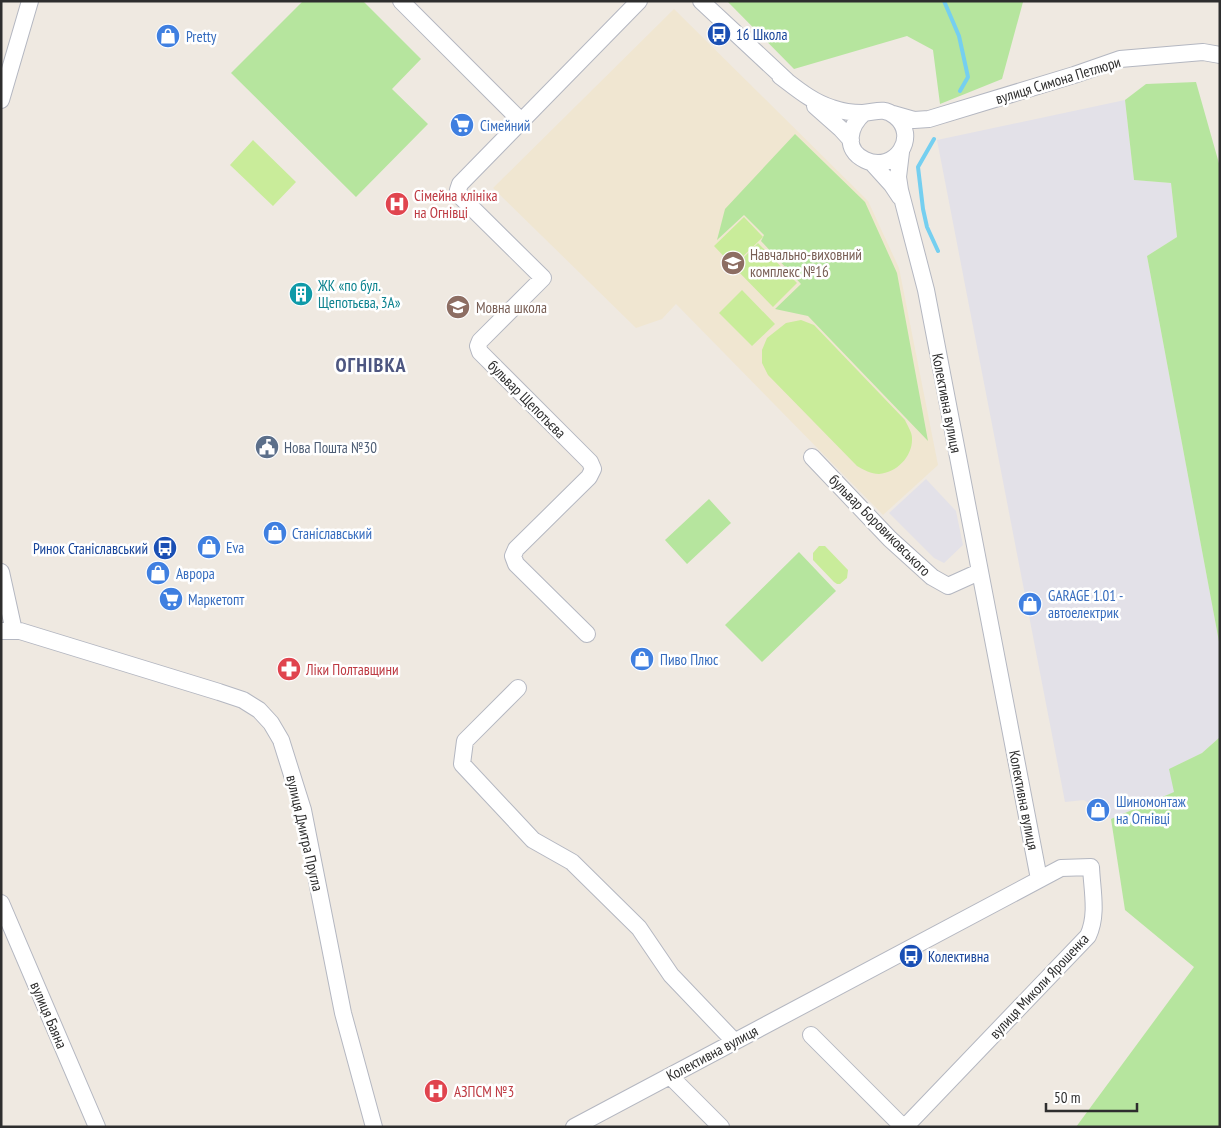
<svg xmlns="http://www.w3.org/2000/svg" width="1221" height="1128" viewBox="0 0 1221 1128" font-family="'PT Sans Narrow',sans-serif">
  <rect width="100%" height="100%" fill="#efe9e1"/>
  <!-- industrial -->
  <path fill="#e3e1e8" d="M1125,100l9,80 37,3 6,54 -30,19 73,391v90l-18,16 -32,16 5,23 -64,27 -27,-19 -19,2 -128,-662z
    M926,479l30,32 7,34 -19,18 -10,-5 -45,-45z"/>
  <!-- education -->
  <path fill="#f0e6d1" d="M674,9l194,192 31,67 39,197 -55,50 -207,-211 -14,15 -26,9 -143,-140z"/>
  <!-- green -->
  <path fill="#b6e59e" d="M303,1h60l58,58 -29,30 36,35 -72,73 -125,-124z
    M727,1h296v1l-21,77 -62,25 -7,-54 -26,-14 -113,33z
    M1196,82l24,85v480l-73,-391 30,-19 -6,-54 -37,-3 -9,-80 21,-16z
    M795,134l70,68 32,71 31,168 -120,-125 -33,-7 26,-25 -40,-43 3,-6 -20,-20 -27,25 8,-31z
    M709,499l22,24 -44,41 -22,-24z
    M799,552l37,39 -74,71 -37,-37z
    M1220,737v390h-144l118,-160 -69,-57 -14,-91 63,-27 -5,-23 33,-16z"/>
  <!-- pitch -->
  <path fill="#c9ec9a" d="M253,140l43,42 -23,24 -43,-41z
    M744,217l19,20 -30,29 -19,-20z
    M758,243l39,40 -24,24 -39,-40z
    M742,290l33,34 -23,22 -33,-33z
    M801,320l13,5 91,95c2,5 7,12 7,18 1,18 -15,35 -33,36 -8,0 -15,-4 -22,-8l-89,-91 -6,-12v-13l5,-12 19,-15z
    M819,546h6l23,24 -1,8 -7,6h-3l-3,-2 -21,-22v-7z"/>
  <g fill="none" stroke-linecap="round" stroke-linejoin="round">
    <!-- stream -->
    <path stroke="#75cff0" stroke-width="4" d="M944,1l15,35 9,41 -8,14
      M934,139l-16,28 5,42 4,18 11,24"/>
    <!-- minor casing -->
    <g stroke="#b4b7c1" stroke-width="18">
      <path id="minor" d="M401,1l120,120
        M701,1l86,80
        M780,76c16,12 32,26 52,32 9,3 20,5 30,5 13,0 20,-7 33,3 25,20 0,58 -30,44 -22,-10 -16,-34 -1,-47
        M1,100l29,-99
        M815,106l26,23 10,11
        M893,114l21,6 15,-1 145,-44 46,-16 83,-7 17,3
        M901,152l-3,25 2,13 26,100 113,589
        M873,164l19,21 8,12
        M812,457l78,82 42,38 16,9 31,-14
        M1,572l13,59
        M1,631h19l199,61 24,8 16,10 12,13 10,17 22,70 40,203 31,114
        M587,634l-71,-70 -3,-8 3,-7 73,-72 4,-8 -3,-7 -110,-110 -2,-6 2,-5 63,-63 -82,-81 -3,-7 2,-6 179,-183
        M518,688l-53,53 -3,23 71,76 39,22 67,66 32,47 63,66
        M1,903l96,224
        M811,1035l92,92
        M670,1076l51,51
        M574,1127l487,-259 30,-1c1,23 7,48 -3,69l-183,191"/>
    </g>
    <!-- minor -->
    <use href="#minor" stroke="#fff" stroke-width="16"/>
  </g>
  <!-- icons -->
  <defs>
    <g id="bus-disc" transform="scale(1.25)"><circle r="9.5" fill="#1a4fb4" stroke="#fff"/><path d="M-5-6H5V4H4V6H2V4H-2V6H-4V4H-5ZM-3.5-4V0h7V-4ZM-3.5 1.2v1.5H-2V1.2ZM2 1.2v1.5H3.5V1.2Z" fill="#fff"/></g>
    <g id="shop-disc" transform="scale(1.25)"><circle r="9.5" fill="#3f7fe0" stroke="#fff"/><path d="M-5-2.5h2.3a2.7 3.5 0 0 1 5.4 0H5L5.5 6h-11ZM-1.5-2.5h3a1.5 2.3 0 0 0-3 0Z" fill="#fff"/></g>
    <g id="supermarket-disc" transform="scale(1.25)"><circle r="9.5" fill="#3f7fe0" stroke="#fff"/><path d="M-6-5.5h2.5l.6 2H6L4.5 2H-2.5L-4.4-4H-6ZM-1.5 3.2a1.3 1.3 0 1 0 .1 0ZM3 3.2a1.3 1.3 0 1 0 .1 0Z" fill="#fff"/></g>
    <g id="hospital-disc" transform="scale(1.25)"><circle r="9.5" fill="#e0444e" stroke="#fff"/><path d="M-5-5h3v3.5h4V-5h3V5h-3V1.5h-4V5h-3Z" fill="#fff"/></g>
    <g id="school-disc" transform="scale(1.25)"><circle r="9.5" fill="#8d6e63" stroke="#fff"/><path d="M0-5L7-2L0 1L-7-2ZM-4 1L0 2.5L4 1V4Q0 6-4 4Z" fill="#fff"/></g>
    <g id="building-disc" transform="scale(1.25)"><circle r="9.5" fill="#0f9aa8" stroke="#fff"/><path d="M-4-6H4V6H1V3H-1V6H-4ZM-2.5-4.3h1.7v1.8h-1.7ZM.8-4.3h1.7v1.8H.8ZM-2.5-1h1.7V.8h-1.7ZM.8-1h1.7V.8H.8Z" fill="#fff"/></g>
    <g id="civic-disc" transform="scale(1.25)"><circle r="9.5" fill="#5c6f8a" stroke="#fff"/><path d="M-.6-6.5H3V-4.5H.6V-3L4-1V1h2V6H-6V1h2V-1L-.6-3ZM-1.2 2.5V6h2.4V2.5Z" fill="#fff"/></g>
    <g id="pharmacy-disc" transform="scale(1.25)"><circle r="9.5" fill="#e0444e" stroke="#fff"/><path d="M-2-6h4v4h4v4h-4v4h-4v-4h-4v-4h4Z" fill="#fff"/></g>
  </defs>
  <g fill-rule="evenodd">
    <use href="#bus-disc" x="719" y="34"/>
    <use href="#shop-disc" x="168" y="36"/>
    <use href="#supermarket-disc" x="462" y="125"/>
    <use href="#hospital-disc" x="397" y="204"/>
    <use href="#school-disc" x="733" y="263"/>
    <use href="#building-disc" x="301" y="294"/>
    <use href="#school-disc" x="458" y="307"/>
    <use href="#civic-disc" x="267" y="447"/>
    <use href="#shop-disc" x="275" y="533"/>
    <use href="#shop-disc" x="209" y="547"/>
    <use href="#bus-disc" x="165" y="548"/>
    <use href="#shop-disc" x="158" y="573"/>
    <use href="#supermarket-disc" x="171" y="599"/>
    <use href="#shop-disc" x="1030" y="604"/>
    <use href="#shop-disc" x="642" y="659"/>
    <use href="#pharmacy-disc" x="289" y="669"/>
    <use href="#shop-disc" x="1098" y="810"/>
    <use href="#bus-disc" x="911" y="956"/>
    <use href="#hospital-disc" x="436" y="1091"/>
  </g>
  <g text-anchor="middle" dominant-baseline="central" stroke-width="5" stroke-linejoin="round" paint-order="stroke">
    <!-- transit labels -->
    <g font-size="15" fill="#164399" stroke="#fff" text-anchor="start">
      <text x="736" y="34">16 Школа</text>
      <text x="148" y="548" text-anchor="end">Ринок Станіславський</text>
      <text x="928" y="956">Колективна</text>
    </g>
    <!-- shop labels -->
    <g font-size="15" fill="#366cbe" stroke="#fff" text-anchor="start">
      <text x="186" y="36">Pretty</text>
      <text x="480" y="125">Сімейний</text>
      <text x="292" y="533">Станіславський</text>
      <text x="226" y="547">Eva</text>
      <text x="176" y="573">Аврора</text>
      <text x="1048" y="595">GARAGE 1.01 -<tspan x="1048" dy="17">автоелектрик</tspan></text>
      <text x="188" y="599">Маркетопт</text>
      <text x="660" y="659">Пиво Плюс</text>
      <text x="1116" y="801">Шиномонтаж<tspan x="1116" dy="17">на Огнівці</tspan></text>
    </g>
    <!-- street labels -->
    <g font-size="15" fill="#2e2e2e" stroke="#fff">
      <text transform="translate(1058 80) rotate(-17)">вулиця Симона Петлюри</text>
      <text transform="translate(527 399) rotate(45)">бульвар Щепотьєва</text>
      <text transform="translate(947 403) rotate(79)">Колективна вулиця</text>
      <text transform="translate(880 525) rotate(45)">бульвар Боровиковського</text>
      <text transform="translate(1024 800) rotate(79)">Колективна вулиця</text>
      <text transform="translate(305 833) rotate(77)">вулиця Дмитра Пругла</text>
      <text transform="translate(1039 986) rotate(-47)">вулиця Миколи Ярошенка</text>
      <text transform="translate(49 1015) rotate(67)">вулиця Баяна</text>
      <text transform="translate(712 1053) rotate(-28)">Колективна вулиця</text>
    </g>
    <!-- health labels -->
    <g font-size="15" fill="#be3a42" stroke="#fff" text-anchor="start">
      <text x="414" y="195">Сімейна клініка<tspan x="414" dy="17">на Огнівці</tspan></text>
      <text x="306" y="669">Ліки Полтавщини</text>
      <text x="454" y="1091">АЗПСМ №3</text>
    </g>
    <!-- education labels -->
    <g font-size="15" fill="#785e54" stroke="#fff" text-anchor="start">
      <text x="750" y="254">Навчально-виховний<tspan x="750" dy="17">комплекс №16</tspan></text>
      <text x="476" y="307">Мовна школа</text>
    </g>
    <!-- culture labels -->
    <g font-size="15" fill="#0d838f" stroke="#fff" text-anchor="start">
      <text x="318" y="285">ЖК «по бул.<tspan x="318" dy="17">Щепотьєва, 3А»</tspan></text>
    </g>
    <!-- service labels -->
    <g font-size="15" fill="#4e5e75" stroke="#fff" text-anchor="start">
      <text x="284" y="447">Нова Пошта №30</text>
    </g>
    <!-- district labels -->
    <g font-size="20" font-weight="bold" letter-spacing="1" fill="#4d5680" stroke="#fff">
      <text x="371" y="365">ОГНІВКА</text>
    </g>
  </g>
  <!-- border -->
  <rect width="1221" height="1128" fill="none" stroke="#2e2e2e" stroke-width="5"/>
  <!-- scale -->
  <path d="M1046 1103v8h91v-8" fill="none" stroke="#2e2e2e" stroke-width="2.5"/>
  <text x="1054" y="1103" font-size="15" fill="#2e2e2e" stroke="#ffffff" stroke-width="4" paint-order="stroke">50 m</text>
</svg>
